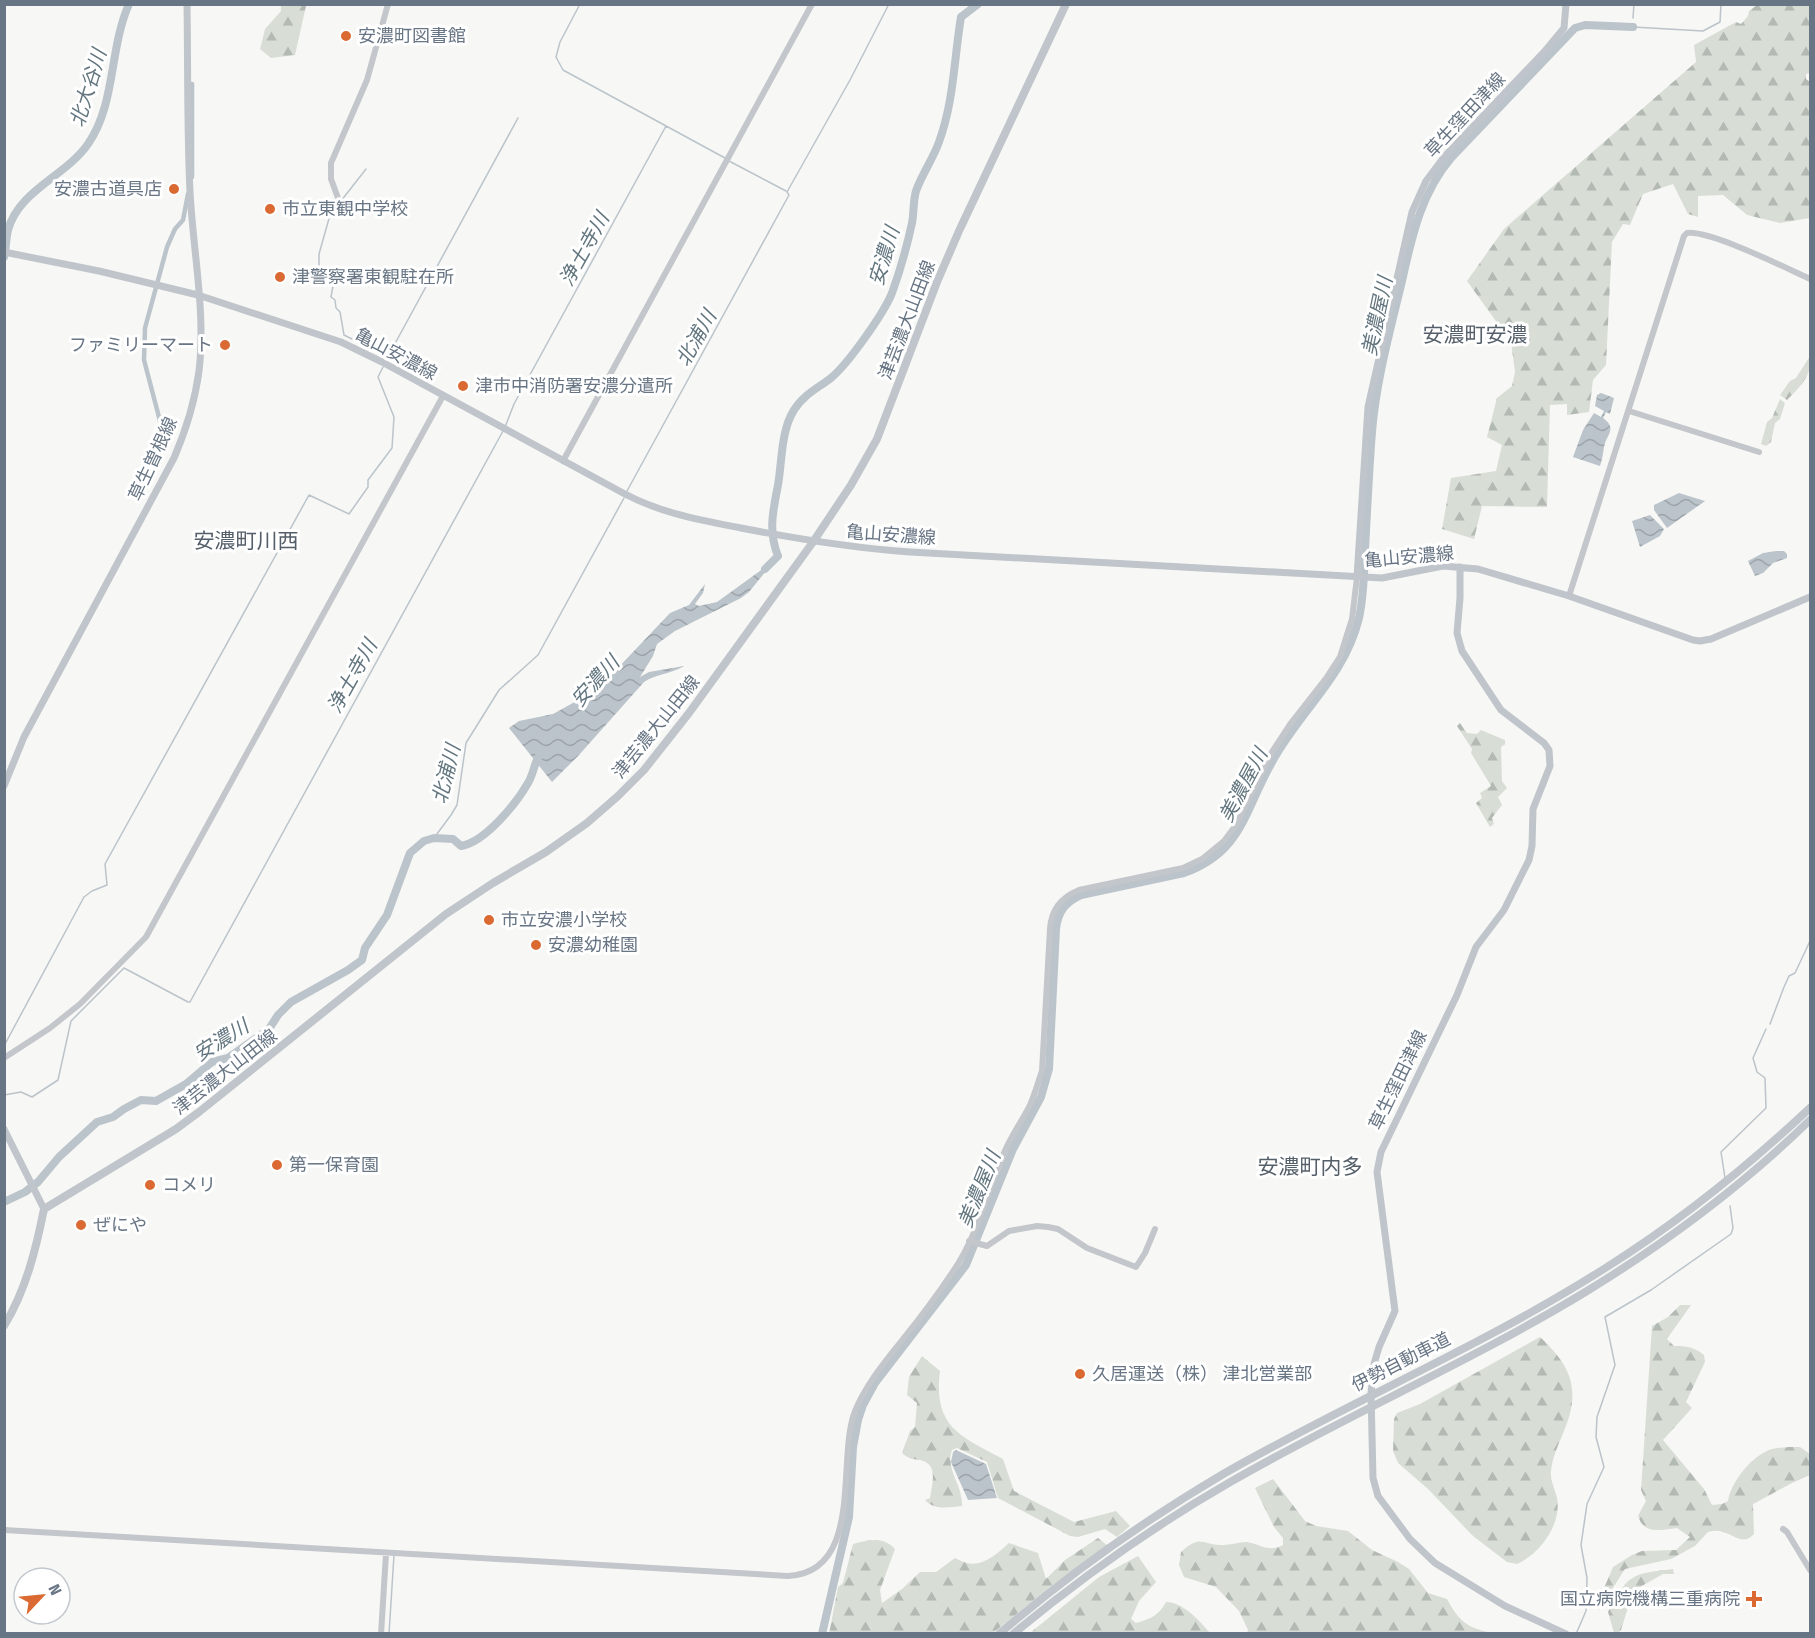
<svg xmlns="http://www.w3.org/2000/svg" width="1815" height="1638" viewBox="0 0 1815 1638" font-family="'Fira Sans Condensed','Noto Sans JP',sans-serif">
  <defs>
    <pattern id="forest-firs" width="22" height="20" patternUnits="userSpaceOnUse" patternTransform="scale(1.5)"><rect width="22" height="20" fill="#d8ded6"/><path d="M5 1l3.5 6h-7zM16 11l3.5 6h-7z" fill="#b3b9b3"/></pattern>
    <pattern id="water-waves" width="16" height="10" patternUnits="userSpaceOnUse" patternTransform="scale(1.5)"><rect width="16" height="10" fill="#bbc4ca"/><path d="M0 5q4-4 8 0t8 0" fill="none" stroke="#9ca4aa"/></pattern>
  </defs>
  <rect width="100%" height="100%" fill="#f7f7f5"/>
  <!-- forest -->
  <path fill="url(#forest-firs)" d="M304,4l2,2 -11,49 -24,3 -11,-9 5,-20 16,-18v-6z
    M1757,5h53v68l-4,1v5l4,3v136l-30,5 -33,-8 -24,-20 -25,1v21l-10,-3 -15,-30 -30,10 -13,31 -7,-1 -11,18 -6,123 -13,15 -4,32 -22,3v-11l-17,1 -3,102 -65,-1 -8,33 -32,-10 9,-51 45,-7 6,-26 -15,-8 10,-39 15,-12 3,-14 -4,-30 -44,-61 37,-52 192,-167 -2,-17 42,-23 5,2 7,-8 1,-5z
    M1810,356c3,19 -11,32 -23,44l-7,-5 10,-14 6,-3z
    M1780,399l5,4 -5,16 -5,4 -4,19 -5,4 -5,-2 6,-22 5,-4z
    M1460,723l7,10 10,1 4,-4 24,10v4l-4,3 1,34 5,7 -9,9 4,8 -10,13 2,6 -4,3 -14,-24 6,-5 -2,-5 11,-7 -20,-33 1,-4 -15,-23z
    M1680,1305h11l-24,34 7,7c13,0 20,1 30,9l1,7 -19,40 6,6 -29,32 41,49 8,16 10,-1 6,-3c3,-19 24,-46 44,-52 8,-2 19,-2 28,-2l10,7v21l-18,8 -39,21 1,30c-11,12 -19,1 -31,-2 -5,-2 -10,-1 -15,0l-13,14 -24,13 -46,10 -26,41 -3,-3 17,-40 19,-12 10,-4 34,-1 14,-13 -13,-9c-16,2 -33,7 -39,-12l8,-15 -5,-11 11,-164 16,-9z
    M1540,1337c32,30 41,53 24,94 -5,12 -12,27 -13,40 -1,9 4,18 6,27 5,26 -17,56 -40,66l-10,-2 -34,-26 -45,-47 -30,-26 -5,-12 1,-32 3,-6 23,-9z
    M922,1356l18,15c-7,56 20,65 63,88l11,32 60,31 42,-11 14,15 -13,11 -12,-8 -27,8 -8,-1 -72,-38 -11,-36 -30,-14 -5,2c-7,20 11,34 10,56 -13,1 -27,5 -37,-6l5,-2c2,-14 9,-34 -10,-38 -8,-1 -11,-1 -18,-7l8,-22 5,-4 2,-24 -10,-8 2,-18z
    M1273,1479l32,42 11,5 32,5 24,19 26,12 11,7 19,24 19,6c12,22 19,28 44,34h-244l1,-3 -9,-19 -23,-24 -32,-10 -5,-12 2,-13c21,-19 21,-6 42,-7 8,0 16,-3 24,-3 13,2 22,11 36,3v-7l-9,-11 -19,-39z
    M1098,1538l10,8 -57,40 -58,47 -164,1 9,-47 5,-4 10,-39c16,-4 30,-8 42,5l-15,41 2,13 20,-14 18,-17h16l19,-14c3,1 5,3 9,4 17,7 33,-8 45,-19l29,10 8,26 19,-19z
    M1138,1556l18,26 -17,19 -8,18 5,4c15,-4 23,-8 30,-21 17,0 34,19 44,31h-180l69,-56z
    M1673,1569l1,5h-11l-30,17 -12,39 -3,3h-4l-6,-21c21,-38 22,-38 65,-43z"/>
  <!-- water -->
  <path fill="url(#water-waves)" d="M1601,393l13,5 -4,16 -4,-2 -3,6c15,11 3,17 1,29 -1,7 -2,13 -4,19l-27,-9 10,-27 11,-17 7,4 3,-6 -9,-5 2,-11z
    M1679,493l26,8 -38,27 -13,-18v-5z
    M1650,515l14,14 -4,7 -20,11 -8,-26z
    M1776,551h8l3,3v4l-14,5 -10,10 -8,3 -7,-15 15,-8z
    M775,560l-26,32 -8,6 -66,33 -18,13 -4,12 -13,21 9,-5 35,-6c-13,8 -28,8 -40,16l-65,73 -27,27 -43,-54 10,-7 34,-7 45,-25 72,-76 19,-8 16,-21 -2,9 -8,11 4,2 18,-4z
    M956,1450l30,14 11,34 -29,2 -17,-38 2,-10z"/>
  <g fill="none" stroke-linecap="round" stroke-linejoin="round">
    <!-- stream -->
    <path stroke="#bbc4ca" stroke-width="1.5" d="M580,4l-20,38 -4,15 7,13 162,88
      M1633,18l1,-14
      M1633,25v2l70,4 17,-9 1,-18
      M729,161l57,30
      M366,169l-36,46 -11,39v19l11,1 3,12 -2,11 4,3 1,8 4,4 4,23 44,22
      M386,360l132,-242
      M505,427l9,-23 152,-278
      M627,491l162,-296 -2,-3 63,-112 39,-76
      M434,838l17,-23 6,-10 9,-62 33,-53 39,-35 86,-157
      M1770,1024l14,-37 5,-11 6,-3 15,-32
      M4,1046l80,-149 8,-6 15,-6 -2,-21 204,-369 40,19 19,-27v-7l24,-32 2,-31 -16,-40 5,-10
      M4,1095l17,-3 11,5 26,-17 13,-59 53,-53 64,34h2l313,-571
      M1725,1178l-4,-26 45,-44 -1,-30 -8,-6 -4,-14 13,-29
      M389,1634l5,-79
      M1576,1634l10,-23 1,-33 -6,-33 6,-41 17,-37 -8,-30 1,-20 18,-52 -10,-48 46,-27 80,-56 2,-6 -3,-22"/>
    <!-- canal -->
    <path stroke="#bbc4ca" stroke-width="4.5" d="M192,177v-93
      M160,421l-16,-61 1,-32 22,-81 8,-18 8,-9 5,-26"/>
    <!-- river -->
    <path stroke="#bbc4ca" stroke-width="8" d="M4,257c2,-8 2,-18 4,-27 11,-40 58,-54 80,-86 28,-40 21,-95 41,-140
      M765,569l13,-13c-10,-25 -5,-45 0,-71 4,-23 3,-55 16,-75 9,-15 24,-22 37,-32 17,-14 53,-65 61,-85 8,-22 15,-47 20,-70 2,-10 1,-22 4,-32 6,-17 17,-32 23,-49 15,-41 15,-83 22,-125l17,-13
      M4,1202l21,-10 13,-10 21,-25 38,-35 16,-5 11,-8 17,-9 15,1 30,-17 26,-22 16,-4 41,-29 9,-14 13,-13 57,-32 14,-10 3,-12 22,-33 23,-62 14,-12 10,-3 19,1 8,7c24,-4 55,-42 67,-63 6,-10 6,-21 13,-30
      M822,1634l27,-117 4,-70 5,-27 5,-15 12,-22 91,-118 47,-116 28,-52 8,-28 7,-140c2,-17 9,-27 25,-34l103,-22c58,-21 60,-61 87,-109 28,-53 73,-85 88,-146 5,-22 5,-46 6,-68 2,-39 4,-79 7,-118 4,-51 18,-101 30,-151 10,-45 19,-88 50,-124l123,-129 10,-3 48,2"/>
    <!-- tertiary -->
    <path stroke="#c3c6ca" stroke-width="6" d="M338,198l-7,-19v-16l36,-83 21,-76
      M1629,411l130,41
      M563,461l249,-457
      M1569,596l115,-360 3,-3c23,-3 99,35 123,46
      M4,1058l46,-30 30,-24 66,-67 297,-541
      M969,1241l18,5 22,-15 28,-5 11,1 10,2 29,19 49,19 9,-14 10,-24
      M1783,1529l4,3 23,38
      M4,1530l784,46c77,-4 48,-118 67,-165 11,-27 30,-49 48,-72 18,-22 35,-45 51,-69 24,-35 33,-79 50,-117 7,-17 18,-32 26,-48 5,-11 8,-23 12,-34l8,-142c1,-19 12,-32 29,-39l104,-22 19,-9 22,-18 12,-16 36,-73 19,-29 36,-46 13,-20 12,-38 5,-42
      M381,1634l5,-80"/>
    <!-- secondary -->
    <path stroke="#bfc5cb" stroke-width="7" d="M4,252l95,19 99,24 143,47 41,20 241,131c37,20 77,27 118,35 57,11 112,20 169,24l472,26 61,-12 35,3 91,27 124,44 7,1 11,-2 99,-42
      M1460,567v31l-3,35 5,18 39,59 43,33 5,7 1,16 -17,43 -1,37 -3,14 -25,50 -28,37 -19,48 -76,157 -4,20 18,139 -16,36 -5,17 -3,29 2,85 5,18 32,43 25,24 70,43 61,28
      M1357,577l11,-170 44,-195 14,-31 18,-24 101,-106 19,-23 2,-24
      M4,786l20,-49 150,-279c12,-28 21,-57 25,-87 7,-57 -6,-121 -9,-179 -3,-62 -2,-125 -3,-188
      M4,1129l40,80"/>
    <!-- primary -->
    <path stroke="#bfc5cb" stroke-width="8" d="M4,1326c22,-36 32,-77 40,-117l132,-80 23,-17 247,-198 47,-31 53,-31 41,-29 31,-27 26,-26 45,-57 124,-171 38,-57 26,-46 60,-157 22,-51 107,-227"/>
    <!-- motorway -->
    <path stroke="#bfc5cb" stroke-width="8" d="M999,1634c70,-60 146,-114 226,-161 126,-72 260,-128 382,-206 73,-46 140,-100 203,-159
      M1013,1634c69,-57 142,-109 219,-153 117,-67 240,-120 355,-190 80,-49 156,-106 223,-171"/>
  </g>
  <!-- markers -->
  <g fill="#da6a32" stroke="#fff" stroke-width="2">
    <circle cx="346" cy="36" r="6"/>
    <circle cx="174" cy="189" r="6"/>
    <circle cx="270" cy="209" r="6"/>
    <circle cx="280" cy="277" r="6"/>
    <circle cx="225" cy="345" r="6"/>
    <circle cx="463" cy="386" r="6"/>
    <circle cx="489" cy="920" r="6"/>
    <circle cx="536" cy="945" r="6"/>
    <circle cx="277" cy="1165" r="6"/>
    <circle cx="150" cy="1185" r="6"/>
    <circle cx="81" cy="1225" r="6"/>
    <circle cx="1080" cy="1374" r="6"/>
    <path d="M1751 1590h6v6h6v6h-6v6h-6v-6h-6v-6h6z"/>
  </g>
  <g text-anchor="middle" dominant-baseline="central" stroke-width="6" stroke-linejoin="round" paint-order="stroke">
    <!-- poi labels -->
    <g font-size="18" fill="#687584" stroke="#fff" text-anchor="start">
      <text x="358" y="36">安濃町図書館</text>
      <text x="162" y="189" text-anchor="end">安濃古道具店</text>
      <text x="282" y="209">市立東観中学校</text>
      <text x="292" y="277">津警察署東観駐在所</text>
      <text x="213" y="345" text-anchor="end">ファミリーマート</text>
      <text x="475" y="386">津市中消防署安濃分遣所</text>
      <text x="501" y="920">市立安濃小学校</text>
      <text x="548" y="945">安濃幼稚園</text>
      <text x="289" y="1165">第一保育園</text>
      <text x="162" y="1185">コメリ</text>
      <text x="93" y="1225">ぜにや</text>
      <text x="1092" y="1374">久居運送（株） 津北営業部</text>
      <text x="1740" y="1599" text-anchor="end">国立病院機構三重病院</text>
    </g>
    <!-- street labels -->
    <g font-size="18" fill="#687584" stroke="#fff">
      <text transform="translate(1465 115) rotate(-47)">草生窪田津線</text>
      <text transform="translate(907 320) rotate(-69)">津芸濃大山田線</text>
      <text transform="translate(396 354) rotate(28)">亀山安濃線</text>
      <text transform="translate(153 459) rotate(-65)">草生曽根線</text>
      <text transform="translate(891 535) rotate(4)">亀山安濃線</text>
      <text transform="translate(1409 557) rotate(-5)">亀山安濃線</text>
      <text transform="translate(656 727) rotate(-51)">津芸濃大山田線</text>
      <text transform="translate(225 1072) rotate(-38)">津芸濃大山田線</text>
      <text transform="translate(1398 1080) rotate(-64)">草生窪田津線</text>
      <text transform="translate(1401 1362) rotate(-27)">伊勢自動車道</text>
    </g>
    <!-- water labels -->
    <g font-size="20" font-style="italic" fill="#63767f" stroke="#fff">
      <text transform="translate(88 88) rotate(-73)">北大谷川</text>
      <text transform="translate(584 249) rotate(-61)">浄土寺川</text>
      <text transform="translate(884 256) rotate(-73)">安濃川</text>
      <text transform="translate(1377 316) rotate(-78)">美濃屋川</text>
      <text transform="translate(696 338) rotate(-61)">北浦川</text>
      <text transform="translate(352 676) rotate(-61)">浄土寺川</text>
      <text transform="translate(595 681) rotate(-48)">安濃川</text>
      <text transform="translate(446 774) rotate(-76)">北浦川</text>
      <text transform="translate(1243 785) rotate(-62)">美濃屋川</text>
      <text transform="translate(221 1040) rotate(-32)">安濃川</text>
      <text transform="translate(979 1189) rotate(-68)">美濃屋川</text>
    </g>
    <!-- quarter labels -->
    <g font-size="21" fill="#555f69" stroke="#fff">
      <text x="1475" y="335">安濃町安濃</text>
      <text x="246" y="541">安濃町川西</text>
      <text x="1310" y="1167">安濃町内多</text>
    </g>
  </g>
  <!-- border -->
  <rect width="1815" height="1638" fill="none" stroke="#687584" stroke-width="12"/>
  <!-- north arrow -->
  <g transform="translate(42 1596) rotate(64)"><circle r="28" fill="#ffffff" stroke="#c3c8ce" stroke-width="1.5"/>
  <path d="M0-4.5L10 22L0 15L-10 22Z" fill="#da6a32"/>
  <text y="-9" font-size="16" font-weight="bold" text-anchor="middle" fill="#687584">N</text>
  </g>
</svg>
